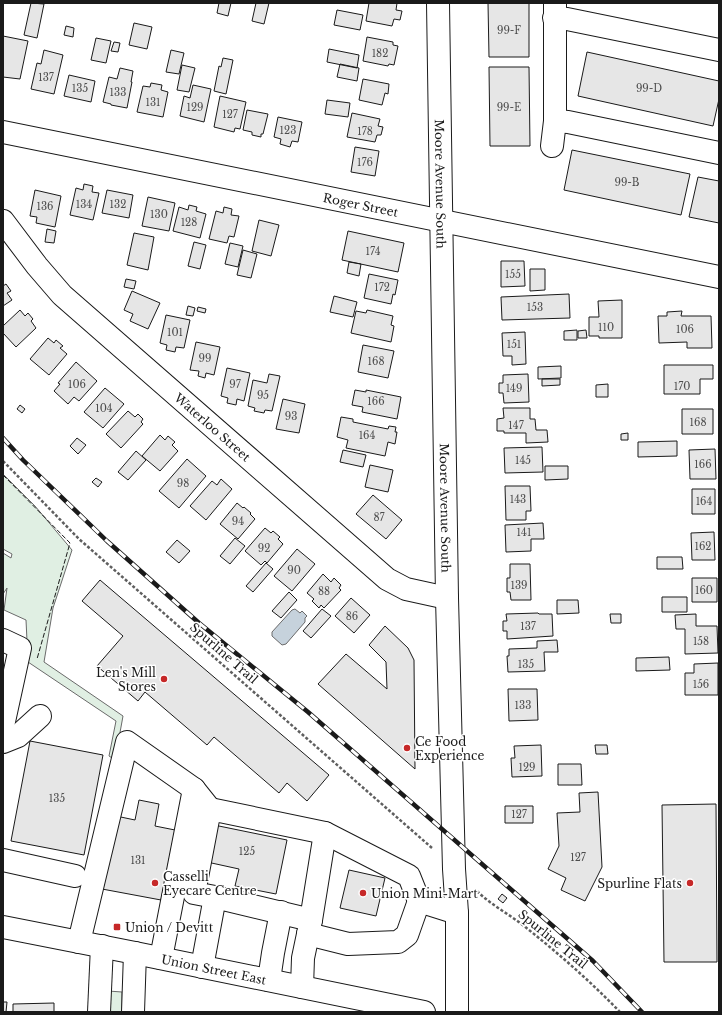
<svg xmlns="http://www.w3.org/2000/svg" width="722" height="1015" viewBox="0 0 722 1015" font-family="'Libre Baskerville',serif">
  <rect width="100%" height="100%" fill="#fff"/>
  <!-- green -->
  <path fill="#e0efe3" stroke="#6a6a6a" d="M3,474l32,32 37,44 -19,58 -9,54 79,54 -8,44 -6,-4 7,-35 -88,-59 -2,-42 -22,-10 3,-22 -4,6v-41l8,5 1,-4 -9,-5z
    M108,991l14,1v20h-15z"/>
  <!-- water -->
  <path fill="#c6d2dc" stroke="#6a6a6a" d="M295,609l5,4 2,-2 5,5 -2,2v4l-19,22 -4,1 -10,-9v-4l20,-22z"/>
  <!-- building -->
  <path fill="#e6e6e6" stroke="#1a1a1a" d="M31,3l13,1 -7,34 -13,-3z
    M219,3h12l-3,13 -11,-3z
    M256,3h13l-5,21 -12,-3z
    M369,3h28l-1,7 6,1 -2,9 -6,-1 -2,7 -26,-5z
    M488,3h41v54h-40z
    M337,10l26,5 -3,15 -26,-5z
    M134,23l18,4 -5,22 -18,-4z
    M66,26l8,2 -1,9 -9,-2z
    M3,36l25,5 -8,38 -17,-2z
    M367,37l26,5v3l5,1 -4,19 -5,-1 -1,2 -25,-5z
    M96,38l15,3 -5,22 -15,-3z
    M114,42l6,1 -2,9 -7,-1z
    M329,49l30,6 -2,13 -30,-6z
    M44,50l19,5 -9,39 -23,-5 6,-26 4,1z
    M171,50l13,3 -5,21 -13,-2z
    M587,52l132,29v18l-6,27 -135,-30z
    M223,58l10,2 -7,34 -12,-3 5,-25 2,1z
    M340,64l19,4 -2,13 -20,-4z
    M182,65l13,3 -6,24 -12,-2z
    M489,67h40l1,79h-40z
    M120,68l13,3 -2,11h1l-5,26 -16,-3v-1l-8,-2 6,-25 8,2z
    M69,75l26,6 -4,21 -27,-6z
    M363,79l26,5 -1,10 -3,-1 -3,12 -23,-5z
    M151,83l11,2 -1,5 7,2 -5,25 -26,-5 6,-26 7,1z
    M193,85l18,4 -7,33 -24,-6 4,-20 6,2z
    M220,96l26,6 -6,27 -5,-1 -1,4 -20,-5z
    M327,100l23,3 -2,14 -23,-3z
    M247,110l21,4 -5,20h-2v3l-9,-2v-3l-9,-2z
    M352,113l28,6 -2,7 5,1 -2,8h-4l-2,7 -28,-5z
    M278,117l24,5 -4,20 -6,-1 -2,6 -10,-3 1,-5 -7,-2z
    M355,147l24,4 -4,25 -24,-4z
    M572,150l118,24 -9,41 -117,-25z
    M698,177l21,4v42l-30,-6z
    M84,184l9,2 -1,6 7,1 -6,27 -23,-5 6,-27 7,2z
    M35,190l26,6 -6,31 -19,-4 1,-6 -7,-1z
    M107,190l26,5 -4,23 -27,-5z
    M148,197l27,6 -6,28 -27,-5z
    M189,205l8,2 -1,4 10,3 -6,24 -27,-7 6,-24 9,3z
    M224,207l8,2 -1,6 8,1 -5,21 -5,-1 -2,7 -18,-4 7,-28 7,2z
    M259,220l20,5 -8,31 -19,-5z
    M47,229l9,2 -2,12 -9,-1z
    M348,231l56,12 -6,29 -56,-12z
    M134,233l20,4 -6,33 -21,-5z
    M194,242l12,3 -6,24 -12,-3z
    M230,243l13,3 -5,21 -13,-3z
    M243,250l14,4 -6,24 -14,-3z
    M501,261h23l1,25 -24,1z
    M349,262l12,2 -2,12 -12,-3z
    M530,269h15v21l-15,1z
    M369,274l29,6 -3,15 -2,-1 -2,10 -27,-6z
    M126,279l10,2 -2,8 -10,-2z
    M6,284l5,7 -4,2 5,7 -9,6v-20z
    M132,291l28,12 -12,26 -18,-8 3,-7 -9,-4z
    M569,294l1,24 -68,2 -1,-23z
    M334,296l23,6 -4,15 -23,-5z
    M622,300v38h-23v-2h-10v-19h10l-1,-16z
    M188,306l7,2 -2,8 -7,-1z
    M198,307l8,2 -1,4 -8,-2z
    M20,310l5,6 3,-3 5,6 -2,2 5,7 -20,19 -13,-14v-7z
    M367,310l26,6 -2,9 3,1 -3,16 -40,-9 5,-22 10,2z
    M682,311l-1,5h30l1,32h-25v-6l-28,1 -1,-27h9v-4z
    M166,315l24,5 -6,28 -8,-1 -1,5 -9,-2 1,-5 -7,-2z
    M577,330v10h-13v-9z
    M586,330l1,8h-9v-7z
    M525,332l1,32 -14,1v-9h-9l-1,-23z
    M48,338l6,5 2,-3 7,6 -3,2 7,6 -18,21 -19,-16z
    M196,342l24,5 -6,28 -8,-2 -1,5 -7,-2 1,-5 -9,-1z
    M363,345l31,6 -6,27 -30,-6z
    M76,362l21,19 -18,20 -5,-4 -6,7 -14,-13 6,-7 -2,-1z
    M664,365h49v14h-13v15h-36z
    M561,366v12l-23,1v-12z
    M227,368l23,5 -6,28 -7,-2 -1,6 -9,-2 1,-5 -7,-2z
    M269,374l11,2 -8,35 -7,-1 -1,3 -10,-2 1,-3 -7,-2 5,-26 14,3z
    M528,374l1,28 -25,1 -1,-10h-4v-10h4v-8z
    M542,379h18v6l-18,1z
    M608,384v13h-12v-12z
    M105,388l19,16 -21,24 -19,-16z
    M355,390l11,2v-2l35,7 -4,22 -35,-7 1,-5 -11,-2z
    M283,399l22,5 -6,29 -23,-4z
    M20,405l5,4 -3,4 -5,-4z
    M503,408h27v11h5l1,11h11l1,12 -22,1v-10h-22v-2h-7v-12l7,-1z
    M682,409h31v25h-31z
    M128,411l7,6 3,-3 5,5 -2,3 2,2 -22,24 -15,-14z
    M341,417l12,2v3l35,7 1,-3 7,1 -1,5h2l-2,12 -7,-2 -3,14 -39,-8 2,-8 -11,-3z
    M628,433v7h-7v-6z
    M160,435l5,5 3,-4 7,6 -3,3 6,6 -18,20 -18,-15z
    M77,438l9,7 -8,9 -8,-8z
    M677,441v15l-39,1v-15z
    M542,447l1,25 -38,1 -1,-25z
    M715,449l1,30h-26l-1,-29z
    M343,450l23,5 -3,12 -23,-5z
    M136,451l10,9 -18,20 -10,-8z
    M187,459l19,17 -27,32 -20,-17z
    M370,465l23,5 -5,22 -23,-5z
    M545,466h23v13l-23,1z
    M96,478l6,4 -4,5 -6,-5z
    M221,479l11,10 -26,31 -16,-14 22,-25 5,4z
    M505,486h25l1,25h-5v9h-20z
    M692,489h23v25h-23z
    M373,495l29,25 -16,19 -30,-25z
    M237,503l6,5 1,-1 7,6 -1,1 5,5 -17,20 -18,-15z
    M543,523l1,16h-13v12l-25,1 -1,-27z
    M265,528l6,5 2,-2 7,6 -2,2 5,5 -16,19 -2,-2 -4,4 -16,-14z
    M714,532l1,28h-23l-1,-27z
    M235,538l10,8 -15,18 -10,-8z
    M177,540l13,11 -11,12 -13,-11z
    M297,549l18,15 -23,27 -18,-15z
    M657,557h25l1,12h-26z
    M266,563l7,6 -20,23 -7,-6z
    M510,564h20l1,36h-20l-1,-8h-3v-14h3z
    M323,574l8,8 3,-4 7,7 -2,3 2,2 -17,18 -3,-3 -2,3 -7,-7 2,-2 -7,-6z
    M692,578h25v24h-25z
    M100,580l229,195 -22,26 -20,-18 -8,10 -65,-56 -7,8 -62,-53 -7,9 -41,-35 26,-30 -41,-35z
    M289,592l8,8 -16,18 -9,-7z
    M662,597h25v15h-25z
    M351,598l19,17 -16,18 -19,-17z
    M557,600h21l1,13 -22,1z
    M322,609l9,7 -20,22 -8,-7z
    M538,613l1,1h13l1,22 -46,3v-8h-4v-10h4l-1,-7z
    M610,614h11v9h-10z
    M696,614v12h21l1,27 -33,1v-25h-9l-1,-14z
    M385,626l23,22 6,12 1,109 -97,-85 28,-30 41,35 -1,-27 -17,-17z
    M557,640l1,12h-14l1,19 -37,1 -1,-16h2v-7l28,-1v-7z
    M669,657l1,13 -34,1v-13z
    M718,663v32h-33v-22h9v-9z
    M508,689h29l1,31 -29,1z
    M30,741l73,14 -19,100 -73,-14z
    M541,745l1,31 -30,1 -1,-19h4l-1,-12z
    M595,745h12l1,9h-12z
    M558,764h23l1,21h-24z
    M598,792l4,75 -17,34 -24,-11 5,-12 -18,-9 11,-23 -2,-33 23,-1 -1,-19z
    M139,800l20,4 -4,22 20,4 -14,70 -59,-11 14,-73 19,4z
    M716,804l1,158h-53l-2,-157z
    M505,806h28v17h-28z
    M214,825l73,15 -11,54 -41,-8 4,-17 -32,-7z
    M349,870l36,8 -9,38 -36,-8z
    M502,894l5,4 -4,5 -5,-4z
    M3,1002h4l-1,10h-3z
    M54,1003v9h-41v-8z"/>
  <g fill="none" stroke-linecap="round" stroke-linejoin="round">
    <!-- minor casing -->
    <g stroke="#1a1a1a" stroke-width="24">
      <g id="minor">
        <path id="s1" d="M438,3l9,595 7,271 3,44v99"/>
        <path d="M554,18l13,1 152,31"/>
        <path d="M555,121l13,1 151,31"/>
        <path id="s2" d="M3,132l716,145"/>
        <path d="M552,146l3,-25v-117"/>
        <path id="s3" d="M3,221l34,45 25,29 325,284 19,10 41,9"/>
        <path d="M3,640l17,8 -17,78"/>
        <path d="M3,742l15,-6 22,-20"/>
        <path d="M3,860l72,16"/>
        <path d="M215,897l-21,-4 16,-84 115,24 84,43 10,25 38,12"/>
        <path id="s4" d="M3,927l132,26 289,59"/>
        <path d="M308,934l40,10 50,-2 9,-7 12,-34"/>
        <path d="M79,942l48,-200 67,47 16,20"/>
        <path d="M161,958l33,-169"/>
        <path d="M202,967l13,-70 96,23"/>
        <path d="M269,980l4,-27 8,-41"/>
        <path d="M302,987l1,-29 8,-38 14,-87"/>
        <path d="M99,1012l3,-66"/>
        <path d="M133,1012l2,-59"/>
      </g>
    </g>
    <!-- path -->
    <path stroke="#5f5f5f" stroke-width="2.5" stroke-dasharray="3 2" stroke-linecap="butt" d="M3,461l76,78 353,309
      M477,891c14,14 32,23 47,35 34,27 66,55 96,86"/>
    <!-- minor -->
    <use href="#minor" stroke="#fff" stroke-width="22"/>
    <!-- rail casing -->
    <g stroke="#1a1a1a" stroke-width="4.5">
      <path id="rail" d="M3,438l20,22 84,81 92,82 109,89 285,249 49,51"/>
    </g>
    <!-- rail -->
    <use href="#rail" stroke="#fff" stroke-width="3" stroke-dasharray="9" stroke-linecap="butt"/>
    <!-- fence -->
    <path stroke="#1a1a1a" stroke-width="1" stroke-dasharray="5 2" stroke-linecap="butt" d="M3,475l67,68 -33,116"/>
  </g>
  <!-- markers -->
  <g fill="#c62828" stroke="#fff" stroke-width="1.5">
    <circle cx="164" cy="679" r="4"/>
    <circle cx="407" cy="748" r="4"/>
    <circle cx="155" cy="883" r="4"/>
    <circle cx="690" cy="883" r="4"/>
    <circle cx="363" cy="893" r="4"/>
    <rect x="113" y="923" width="8" height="8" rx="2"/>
  </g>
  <g text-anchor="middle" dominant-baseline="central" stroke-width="3" stroke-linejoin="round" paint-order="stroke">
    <!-- number labels -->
    <g font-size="10" fill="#4d4d4d">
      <text x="509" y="30">99-F</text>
      <text x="380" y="53">182</text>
      <text x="46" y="77">137</text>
      <text x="80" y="88">135</text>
      <text x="649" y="88">99-D</text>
      <text x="118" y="92">133</text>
      <text x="153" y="102">131</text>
      <text x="195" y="107">129</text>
      <text x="509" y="107">99-E</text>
      <text x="230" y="114">127</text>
      <text x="288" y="130">123</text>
      <text x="365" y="131">178</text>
      <text x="365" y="162">176</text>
      <text x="627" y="182">99-B</text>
      <text x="84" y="204">134</text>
      <text x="118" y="204">132</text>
      <text x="45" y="206">136</text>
      <text x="159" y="214">130</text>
      <text x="189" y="222">128</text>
      <text x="373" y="251">174</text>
      <text x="513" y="274">155</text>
      <text x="382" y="287">172</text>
      <text x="535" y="307">153</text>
      <text x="606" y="327">110</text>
      <text x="685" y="329">106</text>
      <text x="175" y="332">101</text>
      <text x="514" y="344">151</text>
      <text x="205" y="358">99</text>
      <text x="376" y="361">168</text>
      <text x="77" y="384">106</text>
      <text x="235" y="384">97</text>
      <text x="682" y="386">170</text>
      <text x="514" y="388">149</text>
      <text x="263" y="395">95</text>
      <text x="376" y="401">166</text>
      <text x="104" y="408">104</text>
      <text x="291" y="416">93</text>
      <text x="698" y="422">168</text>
      <text x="516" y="425">147</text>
      <text x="367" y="435">164</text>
      <text x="523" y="460">145</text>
      <text x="703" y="464">166</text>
      <text x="183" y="483">98</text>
      <text x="518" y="499">143</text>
      <text x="704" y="501">164</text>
      <text x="379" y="517">87</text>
      <text x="238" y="521">94</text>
      <text x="524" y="532">141</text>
      <text x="703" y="546">162</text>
      <text x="264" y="548">92</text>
      <text x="294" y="570">90</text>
      <text x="519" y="585">139</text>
      <text x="704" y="590">160</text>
      <text x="324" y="591">88</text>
      <text x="352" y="616">86</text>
      <text x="528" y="626">137</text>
      <text x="701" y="641">158</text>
      <text x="526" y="664">135</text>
      <text x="701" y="684">156</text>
      <text x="523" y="705">133</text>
      <text x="527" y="767">129</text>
      <text x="57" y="798">135</text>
      <text x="519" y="814">127</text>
      <text x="247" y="851">125</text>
      <text x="578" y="857">127</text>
      <text x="138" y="860">131</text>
    </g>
    <!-- street labels -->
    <g font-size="12" fill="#1a1a1a" stroke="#fff">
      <text stroke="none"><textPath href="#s1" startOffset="181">Moore Avenue South</textPath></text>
      <text stroke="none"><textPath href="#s2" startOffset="365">Roger Street</textPath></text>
      <text stroke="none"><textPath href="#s3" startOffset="295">Waterloo Street</textPath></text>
      <text stroke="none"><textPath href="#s1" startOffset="505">Moore Avenue South</textPath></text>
      <text transform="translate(224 653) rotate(41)">Spurline Trail</text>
      <text transform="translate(553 939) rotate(39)">Spurline Trail</text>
      <text stroke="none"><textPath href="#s4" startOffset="215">Union Street East</textPath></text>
    </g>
    <!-- poi labels -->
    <g font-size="12" fill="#1a1a1a" stroke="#fff" text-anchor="start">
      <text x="156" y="672" text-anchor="end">Len's Mill<tspan x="156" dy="14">Stores</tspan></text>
      <text x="415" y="741">Ce Food<tspan x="415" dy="14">Experience</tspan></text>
      <text x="163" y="876">Casselli<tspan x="163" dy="14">Eyecare Centre</tspan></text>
      <text x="682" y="883" text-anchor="end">Spurline Flats</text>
      <text x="371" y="893">Union Mini-Mart</text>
      <text x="125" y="927">Union / Devitt</text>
    </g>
  </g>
  <!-- border -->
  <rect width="722" height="1015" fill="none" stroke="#1a1a1a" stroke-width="8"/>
</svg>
